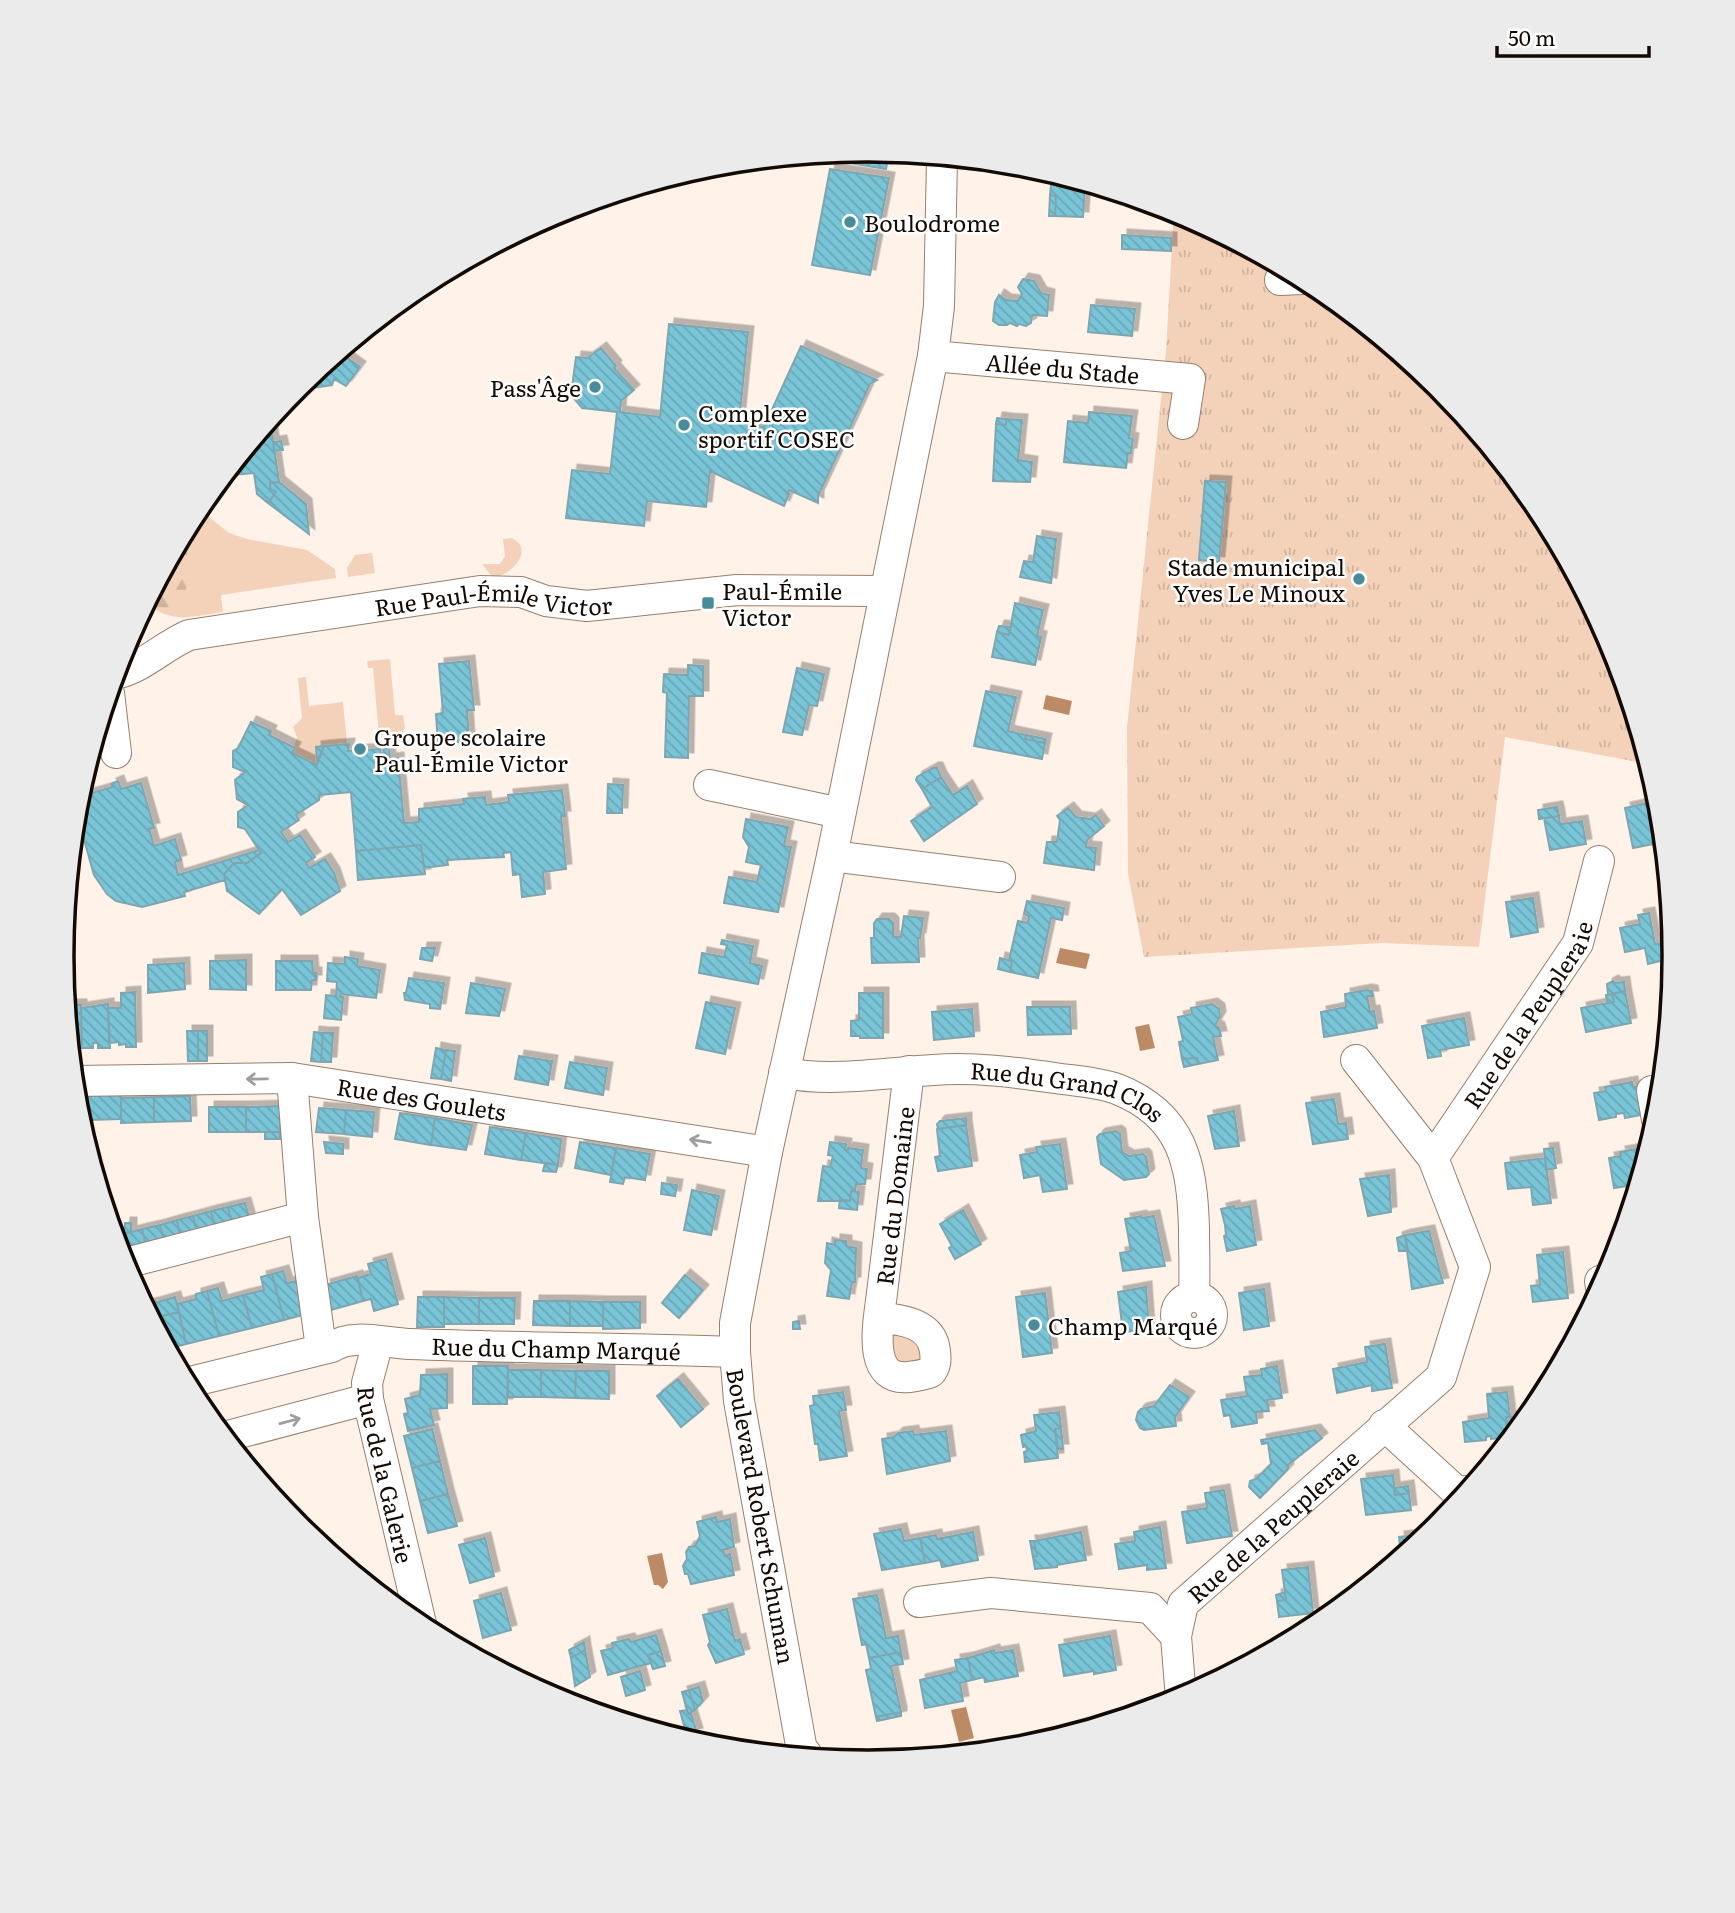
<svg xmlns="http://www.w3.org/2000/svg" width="1735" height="1913" viewBox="0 0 1735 1913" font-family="Literata,serif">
  <defs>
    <pattern id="forest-firs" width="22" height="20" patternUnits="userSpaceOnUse" patternTransform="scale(1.75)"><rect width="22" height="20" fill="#f4d2b9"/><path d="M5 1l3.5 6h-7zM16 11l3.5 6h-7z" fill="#d0b39d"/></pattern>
    <pattern id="park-tufts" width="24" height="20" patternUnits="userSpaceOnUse" patternTransform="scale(1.75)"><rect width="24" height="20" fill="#f4d2b9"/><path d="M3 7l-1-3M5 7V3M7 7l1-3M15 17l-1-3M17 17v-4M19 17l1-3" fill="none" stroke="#d0b39d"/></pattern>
    <pattern id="building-back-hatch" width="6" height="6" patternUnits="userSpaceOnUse" patternTransform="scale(1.75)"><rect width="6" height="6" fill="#79c5d7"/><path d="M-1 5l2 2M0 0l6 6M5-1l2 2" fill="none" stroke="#68a8b7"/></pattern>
    <filter id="shadow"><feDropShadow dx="5.5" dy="-5.5" stdDeviation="0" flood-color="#0004"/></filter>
  </defs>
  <rect width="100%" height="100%" fill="#fef2e9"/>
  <!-- grass -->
  <path fill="#f4d2b9" d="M198,508l31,25 18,6 60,11 28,19 1,9 -115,17 2,17c-28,4 -54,13 -76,-10z
    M512,538c23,12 0,37 -19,40l-11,-14h18l5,-8 -2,-17z
    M372,553l3,20 -27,4 -1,-9 8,-13z
    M390,659l5,56h8l2,13 -3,5 -23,2 -6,-67h-5l-1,-7z
    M306,677l3,29 34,-4 4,42 -31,3 1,18 -25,-12 5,-16 -4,-10 9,-9 -4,-40z
    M890,1333l30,4 5,27 -32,6z"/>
  <!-- forest -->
  <path fill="url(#forest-firs)" d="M182,544l12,7c-1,11 -5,19 -7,30 -2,13 -1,23 -7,35l-16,-3 -15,-14c10,-19 23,-36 33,-55z"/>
  <!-- park -->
  <path fill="url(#park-tufts)" d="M1174,211l142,75 122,101 100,122 75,139 35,116 -143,-27 -26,210 -97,-4 -238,14 -16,-83 -1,-146 39,-377z"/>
  <!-- water -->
  <path fill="#bc8b65" d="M1046,695l26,6 -3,14 -26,-6z
    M1060,948l30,6 -4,15 -30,-6z
    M1149,1024l6,24 -15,3 -5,-24z
    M662,1553l6,29 -5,7 -5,-4h-4l-7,-29z
    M966,1707l8,31 -15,4 -8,-32z"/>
  <!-- building -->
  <path fill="url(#building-back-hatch)" stroke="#7fa6b0" stroke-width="2" filter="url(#shadow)" d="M868,150l21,2 -3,17 -76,-13z
    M830,169l59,9 -19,97 -58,-10z
    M1052,175l33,9 -2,33 -28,-1 1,-20 -6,-1z
    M1050,195l6,1 -1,20h-6z
    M1122,235l49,3v13l-49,-2z
    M1023,279l11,2 7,12 8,2 -2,21 -15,-1 -1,8 -5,3 -7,-2 -2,2 -7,-3 -3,2h-8l-6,-4 2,-19 4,-7 7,5 12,1 4,-7 -4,-7z
    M1091,305l44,4 -3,27 -44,-4z
    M669,324l79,8 -9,91 25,4 37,-81 76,34 -7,4 -52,112v7l-29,-13 -2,4h2l-5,12 -74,-35 -4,36 -59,-6 -3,25 -78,-8 6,-48 38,4 7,-62 -35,-4 -11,-13 5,-38 11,1 14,-10 15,18 -2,2 20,22 -13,11 -1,11 40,5z
    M342,354l18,13 -14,19 -12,-7 -2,6 -32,5 -3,-3 39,-32z
    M284,402l5,4 -5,7 -5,-4z
    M1089,412l43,4 -3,22 4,1 -2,14h-3l-2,15 -62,-6 4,-41 20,2z
    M997,418l9,1v6l-10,-1z
    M1006,419l16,1 -4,40 14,2 -2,20 -37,-1 3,-57 10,1z
    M270,420l9,62 -9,1v5l6,4 -8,11 -11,-9 -3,-21 -21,2 -1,-8z
    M281,441l2,9 -9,1 -1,-9z
    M1205,481l21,1 -7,80 -20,-2z
    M279,482l27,22 3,30 -41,-31 8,-11 -6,-4v-5z
    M1037,536l19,3 -5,44 -31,-6 4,-16 9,1z
    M1015,603l28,7 -6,26 4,1 -6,28 -43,-8 5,-25 12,3z
    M999,626l12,1 -2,8 -12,-3z
    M469,661l5,49h-7l2,31 -31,3 -2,-30 7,-1 -4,-49z
    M688,665l15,1v30h-14l-1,62 -23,-1 2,-64 -4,-1 1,-18 24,1z
    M797,668l27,6 -7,32 -8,-1 -7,30 -19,-3z
    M986,691l30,6 -8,34 18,4 -1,4 20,4 -3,16 -68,-13z
    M251,722l20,9 -2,4 26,13 -3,5 25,12 7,-19 25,-2 -1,7 32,-2 2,11 2,-2v-9l5,-1 1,11 8,-1 6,65 15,-1v-13l45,-5 -1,-5 22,-2 1,8 23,-3 -1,-7 54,-5 3,26h-4l5,53 -23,3 2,22 -23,3 -2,-23 -7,1 -2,-23 -8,1 1,4 -57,3 1,5 -24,3 -3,-23 -65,6 -5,-59 -32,3v5l-23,15 3,5 -18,12 7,10 12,-7 15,22 -9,6 3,5 16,-9 9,14 6,18 -39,24 -19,-26 -23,25 -32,-23 -3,-17 10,-11h13l14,-10 -16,-24 -7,-2v-15l10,-7 -11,-6 -2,-19 10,-8 -12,-5v-16l5,-3z
    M1026,735l20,4 -1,4 -20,-4z
    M324,746l-7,16 -1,-15z
    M933,768h4l4,9 -19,12 -6,-9 1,-3z
    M941,777l12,18 14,-9 10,18 -53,37 -13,-20 21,-14 -10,-18z
    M118,781l3,8 20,-6 13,45 -5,1 5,17 21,-7 6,21 -6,2 3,13 81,-25 2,3 -14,10h-13l-10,11 1,6 -41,12 1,4 -43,11 -26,-6 -9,-7 -13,-19 -18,-64 1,-14 36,-10 -2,-3z
    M608,784l15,1 -1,28h-15z
    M1657,801l7,60 -7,2 -4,-19 -20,4 -8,-40z
    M1557,807l2,9 -20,3 -1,-9z
    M1068,808l8,9 14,2 6,-4 8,11 -17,14 -1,7 10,1 -2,22 -50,-7 3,-21h10l3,-22 -3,-4z
    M1559,816l1,8 22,-3 4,23 -36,6 -6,-32z
    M746,819l42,8 -4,19 7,1 -13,65 -54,-9 5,-26 28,5 4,-17 -15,-3 3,-15 -6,-10z
    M421,845l4,29 -67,6 -2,-29z
    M1533,898l5,34 -27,5 -5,-35z
    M1027,901l37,7 -2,12 -11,-2 -13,60 -28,-6 2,-11 -3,-1 9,-39 10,2 1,-7 -5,-2z
    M1649,913l6,31 6,-1 3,17 -16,4 -3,-16 -20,4 -5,-24 20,-4 -2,-9z
    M904,916l19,2 -3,20h-2l1,24 -47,1 -1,-25h3v-15l3,-4h12l4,4v14h8z
    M722,940l31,6 -3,17 12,3 -4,18 -59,-11 3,-20 22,4 3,-12 -6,-1z
    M422,948h13l-3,13 -12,-2z
    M345,957l13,2 -1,7 23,4 -4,28 -35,-4 -1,3h3l-2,23 -17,-2 2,-23 10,1 1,-14 -10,-1 1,-18 17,1z
    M1000,958l12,3 -2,11 -12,-3z
    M246,960v30l-36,-1v-28z
    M276,961h36l1,12h3v7h-4l-1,10h-35z
    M184,963l1,26 -37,4v-28z
    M409,978l35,5 -4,26 -10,-1v-4l-25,-4 -1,-7h2z
    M1613,981l2,2 9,-1 1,9 -17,4 -1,-11z
    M471,983l34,6 -6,27 -33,-3z
    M1366,990l6,1 1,5h-6l3,16 4,-1 3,17 -53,9 -3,-25 25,-5 -1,-13z
    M1625,991l6,32 -45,9 -5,-24 33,-6 -2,-8z
    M135,992l1,55h-10v-3l-7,1v-3l-10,1 -1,-35h13v-15z
    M859,993h24v45h-23v-2h-9v-15l8,-1z
    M1612,994l2,8 -7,1 -1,-8z
    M706,1002l29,6 -10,46 -29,-6z
    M108,1004l2,44h-12v-5h-5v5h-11l-1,-40z
    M1212,1004l7,5 1,8 -5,8 4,3 2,8 -8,1 5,23 -20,4 -1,-6 -15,1 -3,-17 4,-1 -5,-24 14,-3 -1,-6z
    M66,1005h15l1,43 -12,1z
    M1027,1007h43l1,27 -43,1z
    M972,1009l2,27 -40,4 -2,-28z
    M1464,1018l5,27 -29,5 1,6 -13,2 -6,-32z
    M187,1031h11v30h-10z
    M198,1031h9v30h-9z
    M314,1032l9,1 -2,29 -10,-1z
    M323,1033h10l-2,29h-10z
    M436,1048l10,2 -5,29 -10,-1z
    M446,1050l9,1 -4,30 -10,-2z
    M519,1056l33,5 -4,24 -33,-6z
    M1197,1058l1,6 -14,3 -2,-8z
    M570,1062l37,6 -4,27 -38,-7z
    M1632,1082l1,5 9,-1 4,28 -21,4 -1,-5 -8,1v3l-17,3 -5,-27 12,-2 -1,-4z
    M121,1093v26l-32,1 -1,-26z
    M190,1096l1,25 -37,1v-25z
    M154,1097v25l-33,1v-25z
    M1334,1099l4,25 8,-1 2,16 -35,5 -7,-41z
    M280,1106v26h-34v-25z
    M209,1107h37v25h-37z
    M319,1108l27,2 -2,24 -28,-2z
    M346,1110l28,2 -2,25 -28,-3z
    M1234,1111l5,35 -24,3 -7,-33z
    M400,1113l35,5 -4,27 -36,-6z
    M435,1118l37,7 -6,25 -35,-5z
    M966,1118v7l-28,4 -1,-5 3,-3z
    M966,1125l6,41 -34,5 -3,-14 5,-1 -3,-27z
    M490,1127l36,6 -5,27 -36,-6z
    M1116,1131l4,3 2,18 7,4 14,-2 3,3 3,17 -3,3 -22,3 -23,-16 -4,-27 3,-3z
    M265,1132h15v7h-15z
    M526,1133l35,6 -3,26 -37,-5z
    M324,1142l19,2v10l-17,-1z
    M580,1142l36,6 -5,27 -36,-7z
    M830,1142l16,2 -1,6h3v-2l15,2 -2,18 6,1 -2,15h-9l-1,7h-4l-1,10h-32l5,-35 7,1 3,-11 -5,-1z
    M1060,1144l7,45 -24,3 -3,-17 -16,3 -4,-23 17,-3 -1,-5z
    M616,1148l34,6 -5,26 -20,-3 -2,7 -13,-2z
    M1553,1148l3,20 -10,2 -2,-21z
    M1643,1148v5l4,-1 -10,33 -1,-3 -8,1v3l-14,2 -5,-30 12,-2 -1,-4z
    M1545,1158l6,45 -18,2 -2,-18 -23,2 -3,-26z
    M545,1163l13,2 -2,7 -13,-1z
    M1389,1175l2,37 -23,4 -8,-37z
    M662,1183l15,2 -2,11 -14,-2z
    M692,1190l27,6 -8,39 -27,-5z
    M851,1191l8,1 -2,18 -18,-2 1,-9 10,2z
    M245,1203l6,21 -18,5 -5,-22z
    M1234,1206l1,3 15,-3 6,39 -29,6 -3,-15 2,-1 -1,-10 -4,-16z
    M228,1207l5,22 -17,4 -5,-22z
    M963,1210l18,34 -26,15 -6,-11 3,-2 -12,-22z
    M211,1211l5,22 -18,5 -5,-22z
    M193,1216l5,22 -17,4 -4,-22z
    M1141,1216l1,2 12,-2 11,50 -42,5 -3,-18 11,-2 -6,-32z
    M177,1220l4,22 -16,4 -5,-21z
    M125,1223h6v9l-7,2z
    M160,1225l5,21 -18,5 -5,-22z
    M142,1229l5,22 -17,4 -6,-21z
    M1429,1231l14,52 -31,6 -7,-54z
    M1405,1235l3,15 -9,1 -2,-13z
    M835,1240l11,1v5l10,2 -1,34h-3l-3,17 -22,-3 4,-26 -6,-7 2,-20 8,2z
    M1563,1252l5,46 -35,4 -2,-16 9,-1 -3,-30z
    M386,1259l12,45 -24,7 -3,-12 -8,2 -5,-23 13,-4 -3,-10z
    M283,1271l4,12 10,-2 9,33 -22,6 -12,-46z
    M272,1274l12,46 -32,8 -9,-33 21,-5 -3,-13z
    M685,1275l18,15 -24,28 -17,-15z
    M357,1276l6,25 -32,9 -6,-25z
    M1146,1287l3,43 -26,2 -5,-40z
    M218,1288l4,13 21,-6 9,33 -33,8 -12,-45z
    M1264,1289l5,37 -25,4 -5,-37z
    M207,1291l12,45 -33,8 -9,-40 19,-5v-5z
    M1045,1293l7,60 -29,4 -7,-60z
    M175,1297l4,15 -21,5 -4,-14z
    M418,1297h26v30h-27z
    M444,1297l35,1v26h-35z
    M479,1298h36l-1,26h-35z
    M534,1301h36v25l-37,-1z
    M570,1301l33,1v24h-33z
    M603,1302h37v26l-37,1z
    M154,1303l4,14 21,-5 7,32 -19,5 -23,-44z
    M799,1321l1,8h-7v-7z
    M1385,1344l7,44 -20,3v-6l-35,8 -4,-24 34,-7 -2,-15z
    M473,1366h35l-1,38h-34z
    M1277,1366l5,32 -15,2 2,11 -13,1 1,11 -25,4 -2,-12 -6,1 -3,-16 26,-4 -3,-19 18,-2 -1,-6z
    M508,1370h33v27h-33z
    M541,1370l35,1 -1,27 -34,-1z
    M576,1371h33v28l-34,-1z
    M447,1374v34l-17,1 4,16 -26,6 -4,-17 4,-1 -3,-14 15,-4 1,-20z
    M678,1379l25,30 -22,18 -24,-31z
    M1170,1385l19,12 -14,20 1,9 -32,4 -4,-2 -4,-8 2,-8 3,-3 13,-3z
    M843,1392l3,18 -7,1 8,45 -27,4 -2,-16h-3l-5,-38 4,-1 -1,-9z
    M1507,1392l3,25h-4l2,20 -17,2v-3l-5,1v3l-21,2 -2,-20 26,-4 -2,-24z
    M1059,1412l2,16 -6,1 3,29 -33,4 -1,-10 3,-1 -1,-5 -3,1 -2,-12 15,-4 -2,-16z
    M1506,1417h5l3,17 -2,3h-4z
    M1061,1428l2,21h-5l-3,-20z
    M432,1429l8,32 -28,7 -8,-32z
    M1315,1430l7,8 -34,27v4l-28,29 -11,-11 1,-6 6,-2 15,-15 -3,-21 -6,1 -1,-4z
    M913,1431l1,4 32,-4 4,30 -63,13 -5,-35 12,-2 4,-4z
    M440,1461l8,33 -28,7 -8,-33z
    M1393,1475l2,20 14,-2 2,17 -45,5 -5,-36z
    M1408,1486l1,7 -14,2 -1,-7z
    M1224,1490l8,46 -45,7 -5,-31 25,-4 -2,-15z
    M448,1494l9,32 -29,7 -8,-32z
    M716,1517l1,5 13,-3 4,28 -11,3 2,6 5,-2 4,21 -43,9 -3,-10h-3l-2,-8 4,-7 -1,-7 3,-5 6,-1 5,-10 -3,-14z
    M1160,1527l6,41 -19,2v-5l-28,4 -4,-25 20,-3 -1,-9z
    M901,1529l3,12 16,-3 5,25 -43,7 -8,-36z
    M973,1532l5,28 -36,7 -2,-7 -15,3 -5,-25 16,-3 1,4z
    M1081,1532l5,28 -29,5v2l-22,2 -2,-12 4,-1 -3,-15z
    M1428,1534l-27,22 -2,-19z
    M485,1538l9,38 -24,7 -11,-38z
    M1030,1541h4l3,15 -4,1z
    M1308,1567l5,46 -34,4 -2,-16 9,-1 -4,-30z
    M1285,1592l1,8 -9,1 -1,-6z
    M501,1593l10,37 -28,8 -9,-37z
    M877,1595l9,43 12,-2 3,16 -32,6 -3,-14 -4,1 -9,-46z
    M727,1609l8,32 5,-2 4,15 -28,9 -8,-18 2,-3 -7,-27z
    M656,1635l5,16 -13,4 3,8 -43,12 -7,-24 12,-3 -1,-5 17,-4 2,3z
    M1110,1636l6,34 -22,4v-3l-30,5 -5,-31z
    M584,1642l1,8 -14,8 -2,-8z
    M585,1650l5,27 -15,9 -4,-28z
    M994,1650l1,3 18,-3 5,26 -33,6 -1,-5 -12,3 -4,-22z
    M661,1651l4,15 -12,3 -5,-14z
    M901,1652l2,12 -12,2 10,46 -25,5 -10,-47 5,-1 -2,-11z
    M968,1658l4,22 -12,3 3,18 -38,7 -5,-28 37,-9 -2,-11z
    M640,1671l5,19 -19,6 -5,-19z
    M699,1687l4,14 -8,9 -6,-20z
    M689,1690l6,20 -7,4 -6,-22z
    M687,1710l1,4h3l6,19 -10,3 -7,-25z
    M901,1712v4l-24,5 -1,-4z"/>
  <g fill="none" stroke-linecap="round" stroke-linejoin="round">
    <!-- minor casing -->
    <g stroke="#9a7f6b" stroke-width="32">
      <g id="minor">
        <path d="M1280,280l23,-1"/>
        <path id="s1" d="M933,356l257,23 -7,45"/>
        <path id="s2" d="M115,674c28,-6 48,-28 74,-39l291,-44 41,1 25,9 41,5 150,-16 147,1"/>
        <path d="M109,693l7,60"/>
        <path d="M709,785l131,28"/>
        <path d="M832,856l168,21"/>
        <path d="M1356,1060l77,98"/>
        <path id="s3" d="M784,1073c47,9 100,0 149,-3 41,-3 81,2 122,8 20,3 43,4 62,11 66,26 75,75 77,139 0,23 1,46 0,69"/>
        <path id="s4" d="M73,1081l219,-3 475,74"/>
        <path d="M1652,1091l5,29"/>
        <path d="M303,1217l18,131"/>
        <path d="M122,1264l181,-47 -11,-139"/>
        <path d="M1601,1287l-1,-6 5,-2"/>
        <circle cx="1194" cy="1315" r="18"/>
        <path id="s5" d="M879,1318c24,1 53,6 56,33 1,9 1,14 -4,21 -7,3 -14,4 -22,5 -44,5 -30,-57 -27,-84l27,-222"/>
        <path id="s6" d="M378,1342l-11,41 1,16 54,229"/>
        <path id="s7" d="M186,1383l146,-36c20,-14 53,-4 77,-3 109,4 217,4 326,8"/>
        <path d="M1384,1425l73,67 10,-1"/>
        <path d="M224,1437l144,-38"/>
        <path d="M919,1602l72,-9 159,15 26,28"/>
        <path id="s8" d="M1181,1699l-5,-63 7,-32 258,-227 34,-110 -42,-109 145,-215 21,-82"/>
        <path d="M803,1756l-64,-355 -4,-49v-29l32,-171 65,-296 101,-500 6,-50 3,-148"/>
      </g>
    </g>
    <!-- major casing -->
    <g stroke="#9a7f6b" stroke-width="40">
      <path id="major" d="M802,1756h1"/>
    </g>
    <!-- minor -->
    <use href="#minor" stroke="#fff" stroke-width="30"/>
    <!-- major -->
    <use href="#major" stroke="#fff" stroke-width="38"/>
  </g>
  <!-- one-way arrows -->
  <defs><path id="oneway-shaft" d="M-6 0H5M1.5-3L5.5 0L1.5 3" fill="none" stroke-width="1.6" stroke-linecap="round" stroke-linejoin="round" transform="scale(1.75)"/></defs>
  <g stroke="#a19d9b">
    <use href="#oneway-shaft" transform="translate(257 1079) rotate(179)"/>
    <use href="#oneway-shaft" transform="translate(700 1141) rotate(-171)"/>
    <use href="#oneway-shaft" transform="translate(290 1421) rotate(-15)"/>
  </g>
  <!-- markers -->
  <g fill="#488b9b" stroke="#fff" stroke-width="2.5">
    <circle cx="850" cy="222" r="7"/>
    <circle cx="595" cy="387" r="7"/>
    <circle cx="684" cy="425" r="7"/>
    <circle cx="1359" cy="579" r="7"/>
    <rect x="701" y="596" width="14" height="14" rx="3.5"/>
    <circle cx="360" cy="749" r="7"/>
    <circle cx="1034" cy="1325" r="7"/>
  </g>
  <g text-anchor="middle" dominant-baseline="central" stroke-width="5" stroke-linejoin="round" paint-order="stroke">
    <!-- poi labels -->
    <g font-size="23" fill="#140a04" stroke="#fff" text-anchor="start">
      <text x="864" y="222">Boulodrome</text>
      <text x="581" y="387" text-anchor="end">Pass'Âge</text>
      <text x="698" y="412">Complexe<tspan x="698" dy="26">sportif COSEC</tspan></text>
      <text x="1345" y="566" text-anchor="end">Stade municipal<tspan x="1345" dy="26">Yves Le Minoux</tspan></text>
      <text x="722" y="590">Paul-Émile<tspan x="722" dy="26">Victor</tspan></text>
      <text x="374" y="736">Groupe scolaire<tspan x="374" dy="26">Paul-Émile Victor</tspan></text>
      <text x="1048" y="1325">Champ Marqué</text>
    </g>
    <!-- street labels -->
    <g font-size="23" fill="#140a04" stroke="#fff">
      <text stroke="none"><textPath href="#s1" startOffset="130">Allée du Stade</textPath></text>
      <text stroke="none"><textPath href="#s2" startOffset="392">Rue Paul-Émile Victor</textPath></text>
      <text stroke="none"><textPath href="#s8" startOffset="844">Rue de la Peupleraie</textPath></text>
      <text stroke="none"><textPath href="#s4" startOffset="350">Rue des Goulets</textPath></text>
      <text stroke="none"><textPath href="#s3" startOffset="287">Rue du Grand Clos</textPath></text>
      <text stroke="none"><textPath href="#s5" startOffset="318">Rue du Domaine</textPath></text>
      <text stroke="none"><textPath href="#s7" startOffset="376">Rue du Champ Marqué</textPath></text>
      <text stroke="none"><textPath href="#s6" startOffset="136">Rue de la Galerie</textPath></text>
      <text transform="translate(762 1516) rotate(80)">Boulevard Robert Schuman</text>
      <text stroke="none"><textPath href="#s8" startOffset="215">Rue de la Peupleraie</textPath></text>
    </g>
  </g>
  <!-- crop -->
  <path d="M0 0H1735V1913H0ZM74 956a794 794 0 1 1 1588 0a794 794 0 1 1-1588 0Z" fill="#ecebeb" fill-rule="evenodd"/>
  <path fill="none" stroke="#140a04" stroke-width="3.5" d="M74 956a794 794 0 1 1 1588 0a794 794 0 1 1-1588 0Z"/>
  <!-- scale -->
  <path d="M1497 46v10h152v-10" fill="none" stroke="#140a04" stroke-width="3.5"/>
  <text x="1508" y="46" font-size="21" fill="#140a04" stroke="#ffffff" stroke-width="5" paint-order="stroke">50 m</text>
</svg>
